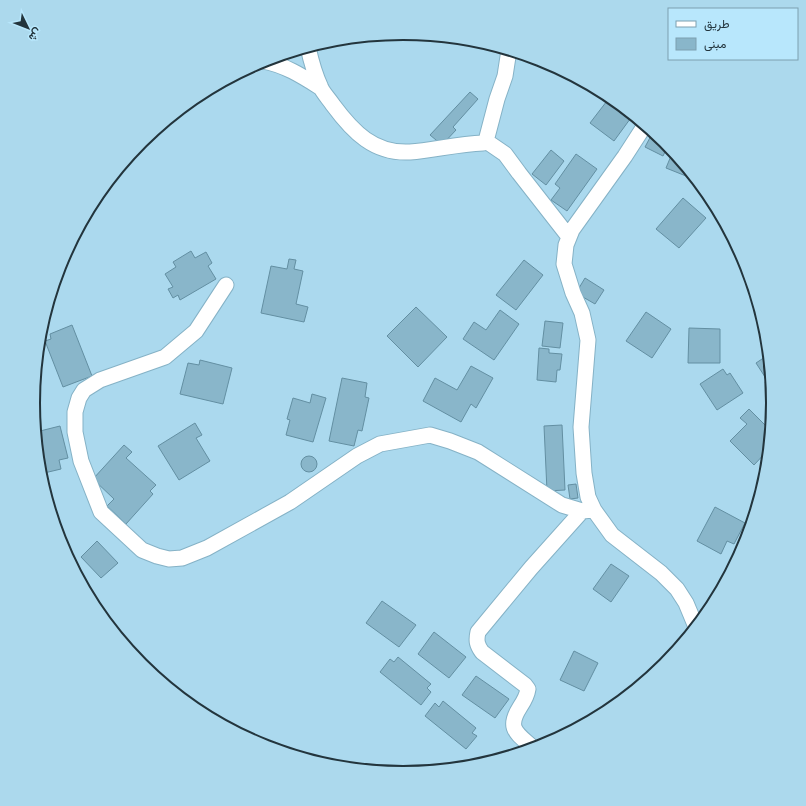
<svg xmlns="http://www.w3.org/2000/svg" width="806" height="806" viewBox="0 0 806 806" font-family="'Exo 2',Vazirmatn,sans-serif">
  <rect width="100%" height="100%" fill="#abd9ee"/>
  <!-- building -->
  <path fill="#89b6ca" stroke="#638fa2" d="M470,92l8,7 -25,28 3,3 -14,15 -12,-10z
    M610,97l23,18 -19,26 -24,-18z
    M653,132l15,14 -5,10 -18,-9z
    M551,150l13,11 -18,24 -14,-11z
    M673,151l23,29 -30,-12z
    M576,154l21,15 -30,42 -16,-11 9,-12 -5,-4z
    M683,198l23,20 -27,30 -23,-19z
    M191,251l4,7 11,-6 6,11 -4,3 8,13 -36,21 -2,-5 -5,3 -5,-9 5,-2 -8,-13 11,-7 -3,-5z
    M289,259l7,1 -2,9 9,2 -7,33 12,3 -4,15 -43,-9 10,-47 16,3z
    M524,260l19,15 -27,35 -20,-15z
    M585,278l19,12 -9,14 -19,-11z
    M416,307l31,30 -29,30 -31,-31z
    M500,310l19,14 -25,36 -31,-21 11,-17 12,8z
    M646,312l25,17 -19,29 -26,-17z
    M545,321l18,2 -3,25 -18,-2z
    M72,325l20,51 -29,11 -18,-46 6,-2 -1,-5z
    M689,328l31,1v34h-32z
    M539,348l10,1v4l13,1 -2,16h-3l-1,12 -19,-2z
    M768,355l4,39 -7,-12 2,-2 -11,-17z
    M200,360l32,8 -9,36 -43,-10 8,-31 11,2z
    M471,366l22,12 -17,30 -5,-4 -10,18 -38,-21 12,-23 22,12z
    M723,369l4,6 3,-2 13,20 -26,17 -17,-26z
    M342,378l25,5 -2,14 4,1 -7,33 -4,-1 -4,16 -25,-5z
    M312,394l14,4 -13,44 -27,-7 4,-15 -3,-1 6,-21 17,5z
    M749,409l21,21 -2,20 -14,15 -24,-24 17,-17 -7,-6z
    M195,423l7,12 -6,3 14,23 -31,19 -21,-34z
    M562,425l3,65 -18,1 -3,-65z
    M60,426l8,32 -9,2 2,9 -21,5 -4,-42z
    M124,445l8,7 -6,6 30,27 -6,6 3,3 -27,30 -19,-18 7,-7 -21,-20z
    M301 464a8 8 0 1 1 16 0a8 8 0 1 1-16 0Z
    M576,484l2,14 -8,1 -2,-14z
    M715,507l30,16 -11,21 -7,-3 -6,13 -24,-13z
    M97,541l21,22 -17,15 -20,-21z
    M611,564l18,12 -18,26 -18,-13z
    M382,601l34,24 -17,22 -33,-24z
    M434,632l32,25 -17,21 -31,-24z
    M574,651l24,12 -14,28 -24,-11z
    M398,657l33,27 -4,4 4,4 -10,13 -41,-33 10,-13 4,3z
    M476,676l33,23 -14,19 -33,-23z
    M443,701l33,27 -4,5 5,3 -11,13 -41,-33 10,-13 4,4z"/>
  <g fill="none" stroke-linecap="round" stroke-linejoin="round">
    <!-- minor casing -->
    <g stroke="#85b2c6" stroke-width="17">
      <path id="minor" d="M308,47c3,14 7,28 13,41 3,6 8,11 12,17 20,27 41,49 77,47 24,-2 48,-8 73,-9l3,-2 19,13 14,19 50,64
        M263,61c22,4 39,15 58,27
        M645,125l-20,31 -53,74 -6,15 -2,19 9,29 9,20 6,27 -7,87 3,46 4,24 6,13 18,25 49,38 16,16 9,14 10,24
        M486,141l11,-42 8,-23 4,-26
        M226,285l-30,46 -31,26 -65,23 -16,10 -5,8 -4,14v20l6,29 20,51 41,38 15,6 12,3 13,-1 25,-10 83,-46 67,-46 23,-12 50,-9 20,6 28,11 84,53 20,6 12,-1
        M533,748c-16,-15 -27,-19 -13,-41 4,-6 7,-11 8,-18l-3,-4 -43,-33c-5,-7 -6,-11 -4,-20l53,-64 51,-57"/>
    </g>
    <!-- minor -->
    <use href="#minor" stroke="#fff" stroke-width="15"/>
  </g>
  <!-- crop -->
  <path d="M0 0H806V806H0ZM40 403a363 363 0 1 1 726 0a363 363 0 1 1-726 0Z" fill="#acd9ed" fill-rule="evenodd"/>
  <path fill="none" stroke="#23353d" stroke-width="2" d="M40 403a363 363 0 1 1 726 0a363 363 0 1 1-726 0Z"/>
  <!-- legend -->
  <rect x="668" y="8" width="130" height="52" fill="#b8e7fc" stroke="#7ca0b0"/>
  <rect x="676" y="21" width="20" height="6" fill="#ffffff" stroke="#7ca0b0"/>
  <text x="704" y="28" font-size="12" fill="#23353d">طريق</text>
  <rect x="676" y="38" width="20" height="12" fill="#89b6ca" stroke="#7ca0b0"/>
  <text x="704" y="48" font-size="12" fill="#23353d">مبنى</text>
  <!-- north arrow -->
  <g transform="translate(28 28) rotate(133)" stroke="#b8e7fc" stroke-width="3" paint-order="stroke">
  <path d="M0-3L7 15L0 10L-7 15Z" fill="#23353d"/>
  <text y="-6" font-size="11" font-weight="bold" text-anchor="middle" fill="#23353d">ش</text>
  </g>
</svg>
